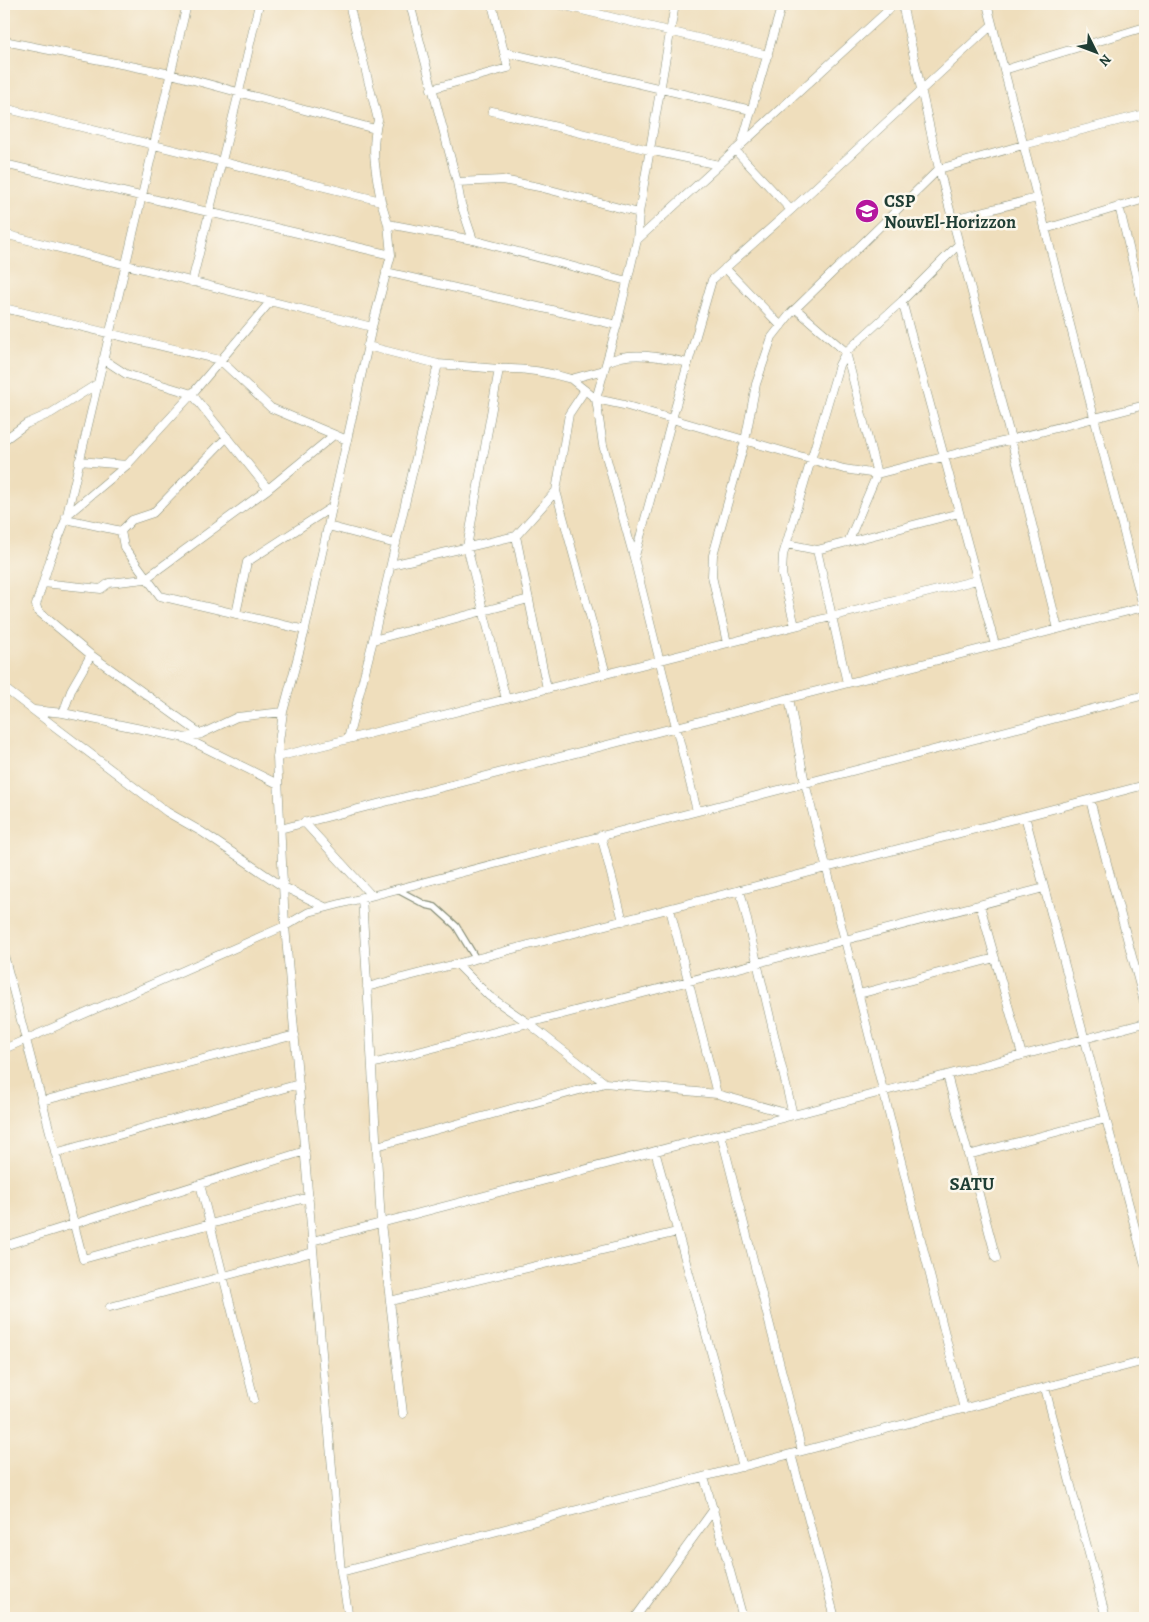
<svg xmlns="http://www.w3.org/2000/svg" width="1149" height="1622" viewBox="0 0 1149 1622" font-family="Alegreya,serif">
  <rect width="100%" height="100%" fill="#fbf7ec"/>
  <filter id="ink" filterUnits="userSpaceOnUse"><feTurbulence type="fractalNoise" baseFrequency=".02" numOctaves="2"/><feDisplacementMap in="SourceGraphic" scale="10" xChannelSelector="R" yChannelSelector="G"/><feConvolveMatrix kernelMatrix="1 2 1 2 8 2 1 2 1" color-interpolation-filters="sRGB"/></filter>
  <filter id="wash" filterUnits="userSpaceOnUse"><feTurbulence type="fractalNoise" baseFrequency=".0096" numOctaves="4" result="noise"/><feDisplacementMap in="SourceGraphic" scale="20" xChannelSelector="R" yChannelSelector="G"/><feGaussianBlur stdDeviation="1.12" result="paint"/><feColorMatrix in="noise" values="0 0 0 0 0 0 0 0 0 0 0 0 0 0 0 0 0 1.4 0 .05"/><feComposite in="paint" operator="in"/></filter>
  <g filter="url(#wash)">
    <rect width="100%" height="100%" fill="#efdebc"/>
  </g>
  <g filter="url(#ink)">
    <g fill="none" stroke-linecap="round" stroke-linejoin="round">
      <!-- pedestrian casing -->
      <g stroke="#878e78" stroke-width="8">
        <path id="pedestrian" d="M396,889l30,16 9,2 21,19 20,33"/>
      </g>
      <!-- minor casing -->
      <g stroke="#878e78" stroke-width="9">
        <path id="minor" d="M187,4l-121,515 -16,41 -14,45 2,6 53,44 110,79
          M349,4l29,116c-8,29 -2,53 3,81
          M410,4l47,178 4,22 12,36
          M557,4l211,51
          M675,4l-36,209 -2,27 -20,85 -21,74 7,46 31,113 63,253
          M902,4l37,165 72,270 47,190
          M987,4l158,610
          M410,7l14,-3
          M4,41l167,33 204,55
          M504,52l247,58
          M1004,70l141,-43
          M431,89l77,-21 -16,-64
          M4,108l377,93 7,23
          M492,111l157,39 70,15
          M742,143l38,-132 8,-7
          M735,150l56,60
          M4,164l387,91
          M457,182l45,-2 37,7 100,26
          M1119,206l26,108
          M953,219l84,-21
          M1045,229l100,-30
          M4,234l368,93
          M637,240l258,-236
          M725,268l56,58
          M386,272l231,53
          M192,282l47,-190 20,-88
          M902,301l93,344
          M4,308l216,52 51,48 76,32
          M796,309l50,43 31,122 -29,68
          M367,346l71,18 61,5
          M103,359l23,15 66,20 76,95
          M607,362c4,-2 10,-4 14,-5 19,-4 49,1 67,6
          M604,370l-33,9 25,20 28,6 220,64 33,5 268,-69
          M4,440l22,-16 25,-11 46,-29
          M79,461l48,4 65,-71 78,-92
          M556,491l50,183
          M66,516l61,-51
          M66,519l55,12
          M328,526l68,18
          M121,531l3,16 36,49 145,34
          M121,531l11,-11 21,-7 74,-76
          M516,536l31,153
          M787,544l30,6 142,-37
          M817,550l30,133
          M635,556l37,-137 40,-139 79,-70 201,-185
          M391,565l125,-29 40,-45 13,-77 16,-24
          M43,583l58,6 8,-6 36,-4 123,-90 66,-54
          M236,614l11,-52 85,-55
          M795,626l-13,-52 1,-19 56,-190 7,-13 56,-51 57,-57
          M373,640l156,-41
          M727,643l-15,-67 1,-21 32,-114 11,-57 16,-47 19,-24 148,-144 84,-24 122,-31
          M4,688l163,124 35,20 80,54 43,21
          M789,698l16,85 159,626
          M506,699l-39,-152 32,-178c25,-1 48,3 72,10
          M34,710l29,3 122,25 93,46
          M63,713l9,-25 19,-33
          M185,738l16,-4 36,-17 46,-5
          M348,739l25,-99 65,-276
          M277,757l700,-177
          M1090,800l55,205
          M1025,816l120,449
          M304,822l67,73
          M280,829l864,-222
          M601,835l22,86
          M362,897l19,326 22,191
          M980,905l42,150
          M670,909l47,185
          M4,955l79,304 226,-62
          M457,964l32,32 39,27 77,60 112,11 76,21 -53,-225
          M367,987l778,-202
          M859,994l136,-36
          M4,1049l281,-123 24,-14 836,-217
          M372,1064l672,-176
          M947,1075l49,183
          M42,1101l253,-66
          M721,1134l81,317
          M377,1146l228,-63
          M655,1151l88,316
          M55,1153l244,-69
          M968,1155l138,-36
          M200,1184l54,215
          M312,1241l833,-218
          M4,1246l301,-95
          M390,1301l287,-69
          M110,1307l203,-55
          M1045,1388l61,230
          M791,1454l44,164
          M704,1477l39,141
          M341,1572l804,-211
          M349,1618l-8,-46 -56,-646 -8,-169 6,-45 22,-82 67,-303 19,-72 -3,-31 85,16 154,41
          M635,1618l79,-109"/>
      </g>
      <!-- pedestrian -->
      <use href="#pedestrian" stroke="#fff" stroke-width="5.5"/>
      <!-- minor -->
      <use href="#minor" stroke="#fff" stroke-width="8"/>
    </g>
  </g>
  <!-- icons -->
  <defs>
    <g id="school-disc" transform="scale(1.25)"><circle r="9.5" fill="#b5179e" stroke="#fbf7ec"/><path d="M0-5L7-2L0 1L-7-2ZM-4 1L0 2.5L4 1V4Q0 6-4 4Z" fill="#fff"/></g>
  </defs>
  <g fill-rule="evenodd">
    <use href="#school-disc" x="867" y="211"/>
  </g>
  <g text-anchor="middle" dominant-baseline="central" stroke-width="5" stroke-linejoin="round" paint-order="stroke">
    <!-- poi labels -->
    <g font-size="18" font-weight="bold" fill="#1f3d34" stroke="#fbf7ec" text-anchor="start">
      <text x="884" y="201">CSP<tspan x="884" dy="21">NouvEl-Horizzon</tspan></text>
    </g>
    <!-- neighbourhood labels -->
    <g font-size="19" font-weight="bold" fill="#1f3d34" stroke="#fbf7ec">
      <text x="972" y="1184">SATU</text>
    </g>
  </g>
  <!-- margin -->
  <rect width="1149" height="1622" fill="none" stroke="#fbf7ec" stroke-width="20"/>
  <!-- north arrow -->
  <g transform="translate(1096 52) rotate(132)" stroke="#fbf7ec" stroke-width="4" paint-order="stroke">
  <path d="M0-4L9 19L0 12L-9 19Z" fill="#1f3d34"/>
  <text y="-8" font-size="14" font-weight="bold" text-anchor="middle" fill="#1f3d34">N</text>
  </g>
</svg>
